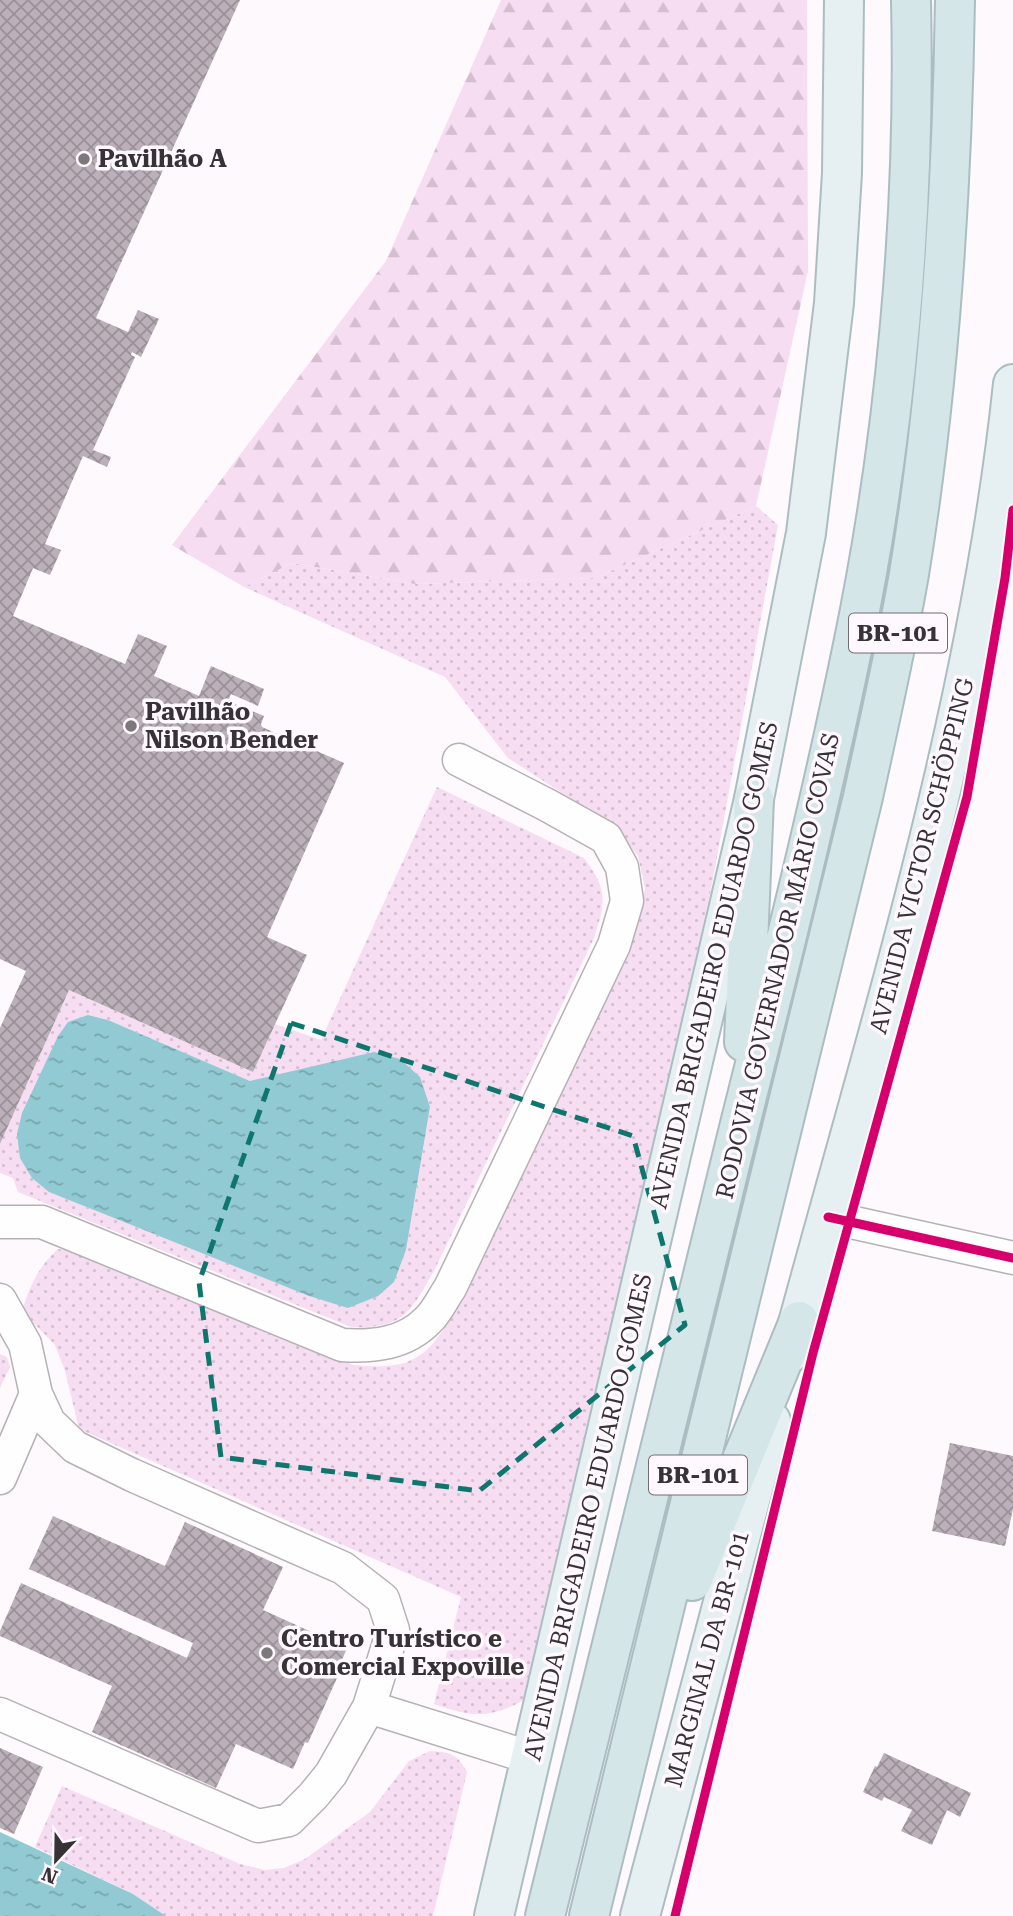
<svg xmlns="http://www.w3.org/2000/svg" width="1013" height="1916" viewBox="0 0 1013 1916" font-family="'Roboto Serif',serif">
  <defs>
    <pattern id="grass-dots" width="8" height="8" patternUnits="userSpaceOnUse" patternTransform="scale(1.75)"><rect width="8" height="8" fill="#f6ddf2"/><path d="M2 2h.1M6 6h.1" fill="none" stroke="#d4bed0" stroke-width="1.8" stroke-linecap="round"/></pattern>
    <pattern id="forest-firs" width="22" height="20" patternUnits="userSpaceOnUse" patternTransform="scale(1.75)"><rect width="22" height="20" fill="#f6ddf2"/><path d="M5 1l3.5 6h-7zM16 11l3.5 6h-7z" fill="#d4bed0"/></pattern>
    <pattern id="water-ripples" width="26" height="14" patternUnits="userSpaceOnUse" patternTransform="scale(1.75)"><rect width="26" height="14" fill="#91cad3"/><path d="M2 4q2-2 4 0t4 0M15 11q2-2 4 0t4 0" fill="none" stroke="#77a5ac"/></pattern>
    <pattern id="building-cross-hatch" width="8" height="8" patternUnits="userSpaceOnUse" patternTransform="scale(1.75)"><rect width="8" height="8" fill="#bbb0ba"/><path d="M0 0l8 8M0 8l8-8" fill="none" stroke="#999098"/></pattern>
  </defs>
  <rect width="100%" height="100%" fill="#fef9fd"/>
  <!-- grass -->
  <path fill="url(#grass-dots)" fill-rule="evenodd" d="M756,506l22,19 -67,364 -180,807c-37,22 -56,23 -97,8l27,-107 -382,-168 -14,-58 -10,-26 -33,-34c8,-25 16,-44 36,-62l20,2 275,114c61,6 74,-7 105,-58l169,-358 13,-34 5,-27 -7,-32 -22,-28 -108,-70 -63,-81 -201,-90 48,-24 123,21 180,-6z
    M437,787l147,71c24,32 22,43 10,80l-159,331c-24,42 -30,60 -84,58l-333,-135 -5,-14 -13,-5v-29l69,-154 184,82 22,-48 46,16zM88,1015l20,5 142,61 180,26 -24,143 -12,32 -46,25 -39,-11 -260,-104z
    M0,1354l7,3 3,10 -10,21z
    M430,1751c20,1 27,3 37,21l-34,144h-267l-33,-22 -98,-47 27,-61 178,78 25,6 19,-2 21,-9 65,-47 39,-51z"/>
  <!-- forest -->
  <path fill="url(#forest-firs)" d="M501,0h306l1,271 -52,235 -161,72 -180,6 -123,-21 -48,24 -72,-42 214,-284z"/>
  <!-- water -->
  <path fill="url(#water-ripples)" d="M88,1015l20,5 142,61 124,-29 26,7 20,18 10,30 -24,143 -12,32 -16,14 -30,12 -39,-12 -260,-104 -17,-14 -12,-20 -3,-24 5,-21 36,-77 10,-14z
    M0,1832l133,62 33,22h-166z"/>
  <!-- building -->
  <path fill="url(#building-cross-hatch)" d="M0,0h240l-144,318 32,14 10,-22 21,9 -18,38 -9,-5 -1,3 4,2 -42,93 18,7 -4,10 -24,-11 -38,88 16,6 -11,25 -17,-7 -20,48 112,48 13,-30 29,12 -13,30 45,20 12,-30 53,23 -6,17 -27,-12 -3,7 36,15 -3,8 1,3 82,36 -77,174 40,18 -54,117 -184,-82 -69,154v-116l26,-57 -26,-12z
    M950,1443l63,13v53l-8,37 -73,-15z
    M53,1516l112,50 20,-44 98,45 -20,43 84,38 -12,29 2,1 -29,65 -3,-1 -12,27 -57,-25 -20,44 -124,-56 20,-46 -112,-50v-5l21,-48 166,75 6,-15 -164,-74z
    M0,1748l43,19 -29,67 -14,-6z
    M884,1753l87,40 -11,24 -13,-7 -15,35 -31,-14 11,-21 -28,-13 -2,4 -19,-9 12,-26 2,1z"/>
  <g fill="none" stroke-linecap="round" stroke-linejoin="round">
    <!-- minor casing -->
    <g stroke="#b5b1b4" stroke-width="35">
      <path id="minor" d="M828,1217l185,41
        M0,1222h42l300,123c31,2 63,-1 86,-25 9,-8 15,-22 22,-32l164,-343 13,-44 -5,-34 -16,-29 -59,-33 -88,-45
        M0,1300l25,44 11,50 -36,84
        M369,1707l163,51
        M0,1714l258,112 31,-6 24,-24 18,-22 38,-67 24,-77 -10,-31 -40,-31 -211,-93 -57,-28 -26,-25 -13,-28"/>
    </g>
    <!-- major casing -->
    <g stroke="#acbdc2" stroke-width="42">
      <path id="major" d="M790,1353c86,-320 188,-637 223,-969
        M494,1916l260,-1117 52,-266 28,-230 8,-130 2,-173
        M640,1916l131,-495"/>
    </g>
    <!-- highway casing -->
    <g stroke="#acbdc2" stroke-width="42">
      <path id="highway" d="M744,1042l10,-243
        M692,1581l107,-260
        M545,1916c66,-264 130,-528 195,-792 40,-159 80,-318 113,-479 43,-208 63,-432 58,-645
        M589,1916l274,-1119c16,-74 33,-148 46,-223 31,-190 43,-382 46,-574"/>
    </g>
    <!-- minor -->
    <use href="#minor" stroke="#fffeff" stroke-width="32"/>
    <!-- major -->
    <use href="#major" stroke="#e6f0f2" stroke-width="38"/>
    <!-- highway -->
    <use href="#highway" stroke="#d5e6e9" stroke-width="38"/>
    <!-- cycleway casing -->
    <g stroke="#fff8fe" stroke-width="13">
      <path id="cycleway" d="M828,1217l185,41
        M675,1916l138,-563 154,-556 38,-219 8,-68"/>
    </g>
    <!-- cycleway -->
    <use href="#cycleway" stroke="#d6006c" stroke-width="9"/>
  </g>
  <!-- marked area -->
  <path fill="none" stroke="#0f766e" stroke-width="5" stroke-dasharray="14 9" stroke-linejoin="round" d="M291,1023l342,113 52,189 -206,166 -258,-34 -22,-175z"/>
  <!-- markers -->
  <g fill="#7d787c" stroke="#fff8fe" stroke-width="2.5">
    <circle cx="84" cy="159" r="7"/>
    <circle cx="131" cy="726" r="7"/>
    <circle cx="267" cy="1653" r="7"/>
  </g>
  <g text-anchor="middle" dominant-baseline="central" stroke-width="7" stroke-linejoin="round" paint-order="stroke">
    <!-- shield labels -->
    <g fill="#fff8fe" stroke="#736d72" stroke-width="2">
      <rect x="849" y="613.5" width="98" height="39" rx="5"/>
      <rect x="649" y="1455.5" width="98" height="39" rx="5"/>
    </g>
    <g font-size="23" font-weight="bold" fill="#373236">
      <text x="898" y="633">BR-101</text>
      <text x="698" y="1475">BR-101</text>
    </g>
    <!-- poi labels -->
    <g font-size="24" font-weight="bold" fill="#373236" stroke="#fff8fe" text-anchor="start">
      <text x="98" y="159">Pavilhão A</text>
      <text x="145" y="712">Pavilhão<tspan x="145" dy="28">Nilson Bender</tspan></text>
      <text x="281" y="1639">Centro Turístico e<tspan x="281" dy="28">Comercial Expoville</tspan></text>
    </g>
    <!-- street labels -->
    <g font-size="24" fill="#373236" stroke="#fff8fe">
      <text transform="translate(922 856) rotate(-76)">AVENIDA VICTOR SCHÖPPING</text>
      <text transform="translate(714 965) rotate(-77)">AVENIDA BRIGADEIRO EDUARDO GOMES</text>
      <text transform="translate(778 966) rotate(-77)">RODOVIA GOVERNADOR MÁRIO COVAS</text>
      <text transform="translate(588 1517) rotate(-77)">AVENIDA BRIGADEIRO EDUARDO GOMES</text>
      <text transform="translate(707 1659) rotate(-75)">MARGINAL DA BR-101</text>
    </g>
  </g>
  <!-- north arrow -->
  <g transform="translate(56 1860) rotate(202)" stroke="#fff8fe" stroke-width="5" paint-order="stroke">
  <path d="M0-5L12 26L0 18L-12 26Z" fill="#373236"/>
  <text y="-10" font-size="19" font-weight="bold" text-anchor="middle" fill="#373236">N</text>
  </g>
</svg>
